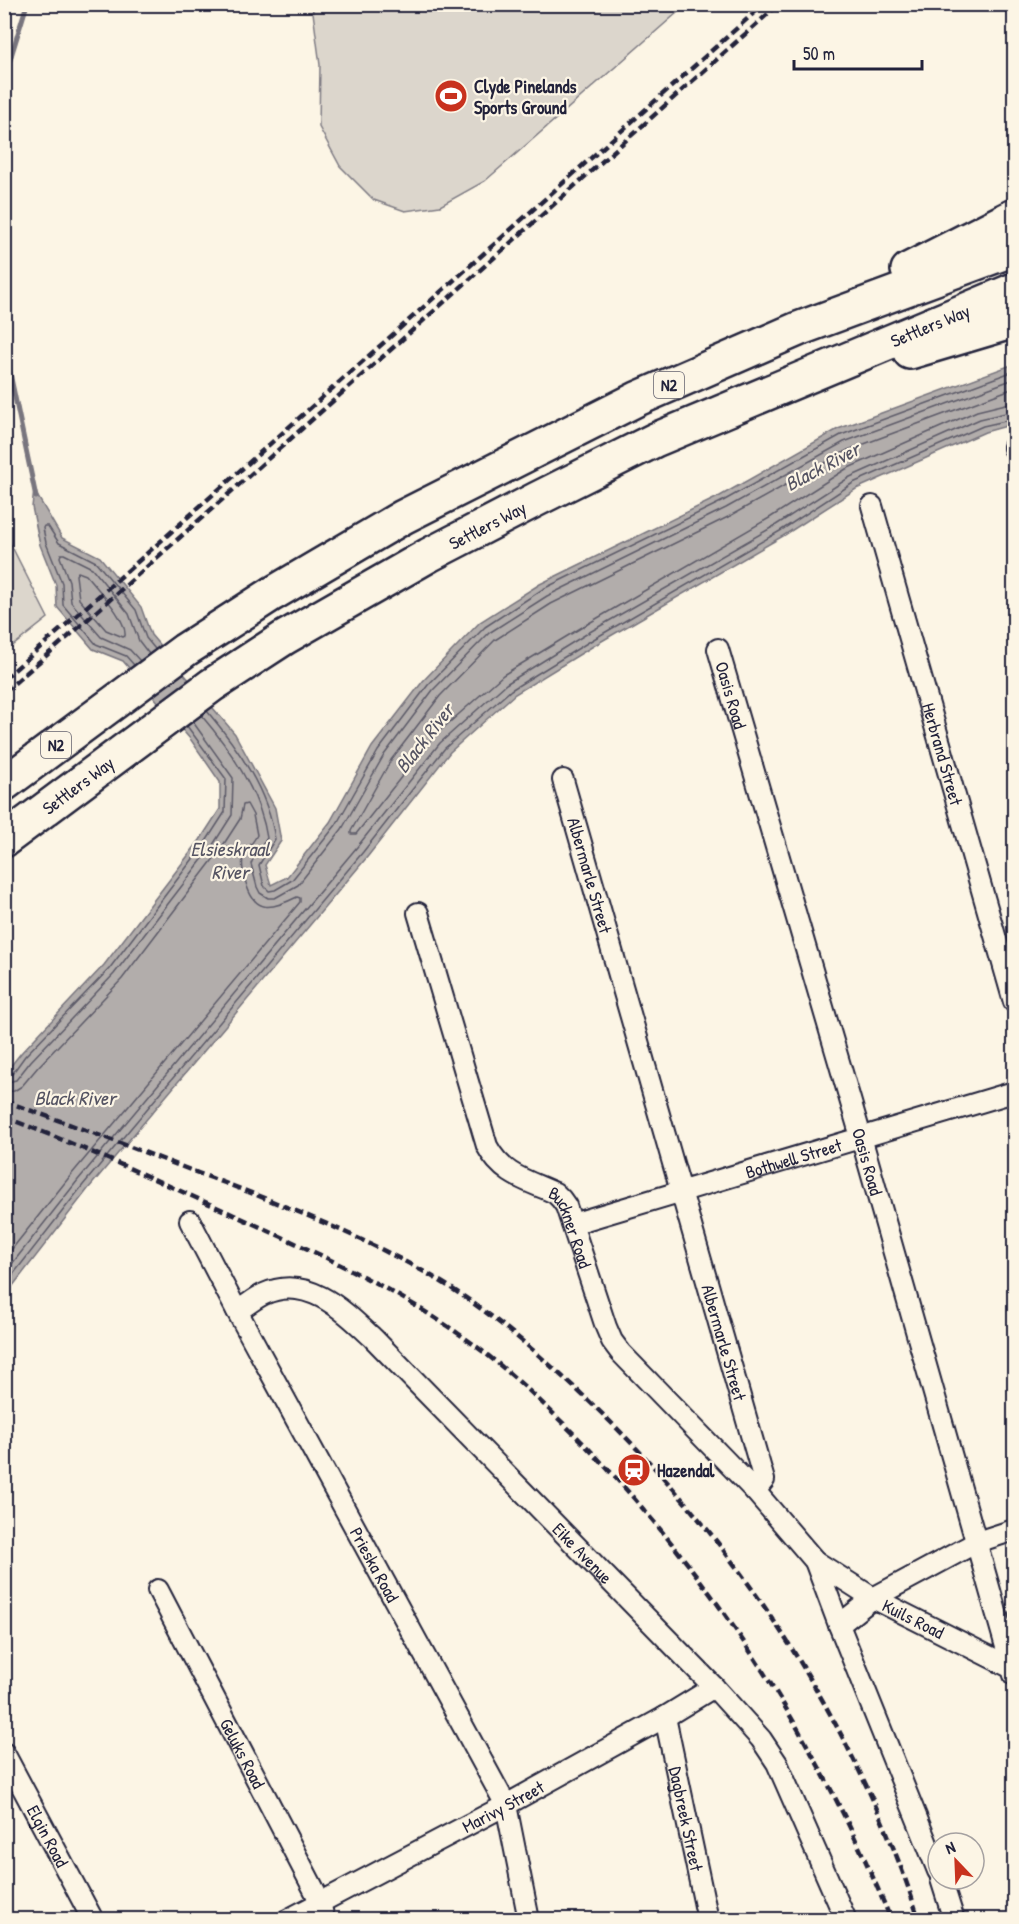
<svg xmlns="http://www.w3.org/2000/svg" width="1019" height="1924" viewBox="0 0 1019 1924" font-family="'Patrick Hand',sans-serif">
  <rect width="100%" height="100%" fill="#fcf5e5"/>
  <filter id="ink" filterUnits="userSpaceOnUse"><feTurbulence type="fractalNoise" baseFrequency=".0167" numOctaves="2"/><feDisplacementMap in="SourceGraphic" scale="12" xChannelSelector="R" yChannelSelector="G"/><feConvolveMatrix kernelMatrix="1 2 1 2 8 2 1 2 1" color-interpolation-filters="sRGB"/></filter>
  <g filter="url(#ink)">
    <!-- green -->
    <path fill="#dcd6cc" stroke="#7f7c84" stroke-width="1.5" d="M312,5v-1l374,1 -201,176 -45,25 -35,5 -31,-11 -34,-34 -21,-39 1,-62z
      M4,531l44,87 -43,34h-1z"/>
    <!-- water -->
    <path fill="#b2adab" stroke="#78757e" stroke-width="1.5" d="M1014,364v60l-29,8 -129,57 -73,47 -188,109 -80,49 -65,58 -82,104 -280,333 -83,107v-223l16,-20 83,-88 96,-125 20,-31v-27l-29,-42 -68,-79 -30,-12 -36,-42 -1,-22 -16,-40 -8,-38 2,-17 28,48 38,19 41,50 10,28 84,99 40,74 6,33 -16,24 6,20 16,-8 43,-55 42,-75 51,-66 57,-59 60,-38 180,-88 118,-67z"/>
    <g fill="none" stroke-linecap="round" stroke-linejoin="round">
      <!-- shore -->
      <path stroke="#5c5a68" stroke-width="1.5" d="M1014,388l-166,62 -118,66 -179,88 -56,36 -55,56 -49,64 -40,71v3h5l77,-97 70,-62 81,-49 187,-109 75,-48 131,-58 37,-9
        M78,572l8,3c11,14 41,43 39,61l-2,1 -17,-7 -27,-31 -3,-24z
        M140,661l-10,-11 -29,-13 -30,-35 -2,-21 -9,-24 1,-3h3l28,14 37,46 10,27 10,13
        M134,665l-8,-9 -30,-12 -33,-39 -1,-22 -16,-40 -3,-15 1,-2h4l11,17 37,19 40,48 10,28 9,11
        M207,711c31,37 61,80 68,128l-16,26 5,21 5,5 6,-1 17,-10 44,-55 42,-74 50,-66 57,-58 58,-38 180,-88 118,-66 173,-64
        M201,715c30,35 59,77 66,123l-13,19 -3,7 6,23 3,6 8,5h7l23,-13 44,-56 42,-74 49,-65 56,-57 58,-37 179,-88 118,-66 170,-63
        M4,1076l8,-2 13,-18 84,-87 96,-126 20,-31 1,-33 -39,-53
        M4,1083l12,-3 15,-19 83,-87 97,-126 21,-33 1,-37 -40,-56
        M4,1092l10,-1 8,-5 16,-19 84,-88 96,-126 22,-34 3,-14 4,-1 6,11 4,20c-4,8 -12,15 -14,24 -2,8 1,16 3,24 9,32 27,26 51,14l3,1v4l-229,273 -67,84
        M4,1274l74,-94 279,-333 83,-104 66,-59 82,-51 188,-108 74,-48 130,-58 34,-8
        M4,1286l79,-101 280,-333 82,-104 66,-58 81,-50 188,-109 73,-48 130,-57 31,-7"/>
      <!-- stream -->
      <path stroke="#78757e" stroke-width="5" d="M4,79l23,-75
        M4,345l32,152"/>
      <!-- minor casing -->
      <g stroke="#22223b" stroke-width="24">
        <g id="minor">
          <path d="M1014,447v1"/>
          <path id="s1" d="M872,506l142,496"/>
          <path id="s2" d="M718,649l143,488 153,538"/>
          <path id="s3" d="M563,780l201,700 -9,11"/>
          <path id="s4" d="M418,913l69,233c15,29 39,34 68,47l6,6 5,7 40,121 6,14 9,12 134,138 60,70 24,64 99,246"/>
          <path id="s5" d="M190,1221l47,90 269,494 23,115"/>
          <path id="s6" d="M572,1224l442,-132"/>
          <path id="s7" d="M237,1311c9,-5 18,-13 27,-17 43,-20 80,17 109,44l341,349 47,52 16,24 69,157"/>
          <path id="s8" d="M815,1561l58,37 141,71"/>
          <path id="s9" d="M158,1590l162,311 4,19"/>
          <path d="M839,1625l34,-27 104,-56 37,-12"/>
          <path id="s10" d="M665,1717l43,203"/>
          <path id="s11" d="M4,1753l89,167"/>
          <path d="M941,1879l13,41"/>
          <path id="s12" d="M287,1920l219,-115 159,-88 49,-30"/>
        </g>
      </g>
      <!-- motorway casing -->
      <g stroke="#22223b" stroke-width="38">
        <g id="motorway">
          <path d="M908,270l106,-54"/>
          <path d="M910,352l104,-31"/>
          <path d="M4,784l181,-134 87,-56 131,-77 234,-118 161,-70 216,-80"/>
          <path id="s13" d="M4,840l208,-155 72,-47 145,-83 108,-56 118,-59 359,-150"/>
        </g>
      </g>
      <!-- minor -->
      <use href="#minor" stroke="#fcf5e5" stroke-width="20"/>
      <!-- motorway -->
      <use href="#motorway" stroke="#fcf5e5" stroke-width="33"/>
      <!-- rail -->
      <path stroke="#22223b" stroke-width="4.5" stroke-dasharray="9 4.5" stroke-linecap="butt" d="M4,679l121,-106 639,-569
        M4,692l65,-56 710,-632
        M4,1101c66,23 130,47 194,72 79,29 157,60 230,101 54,31 103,73 148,115 113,104 205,226 274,363 27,54 51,110 69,168
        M4,1117c78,29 154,64 230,98 77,35 155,70 225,119 45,31 84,69 122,107 134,137 238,302 310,479"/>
    </g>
  </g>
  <!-- icons -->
  <defs>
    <g id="stadium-disc" transform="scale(1.725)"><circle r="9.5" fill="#c8321e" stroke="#fcf5e5"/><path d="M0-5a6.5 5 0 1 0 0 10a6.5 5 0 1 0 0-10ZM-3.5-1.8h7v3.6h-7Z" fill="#fff"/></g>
    <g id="station-disc" transform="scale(1.725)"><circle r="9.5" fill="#c8321e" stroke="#fcf5e5"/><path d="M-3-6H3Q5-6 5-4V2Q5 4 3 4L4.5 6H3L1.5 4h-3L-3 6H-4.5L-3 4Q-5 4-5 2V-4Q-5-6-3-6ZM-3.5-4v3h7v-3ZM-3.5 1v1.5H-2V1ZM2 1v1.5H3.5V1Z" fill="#fff"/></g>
  </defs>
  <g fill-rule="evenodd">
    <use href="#stadium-disc" x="451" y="96"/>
    <use href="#station-disc" x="634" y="1470"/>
  </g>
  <g text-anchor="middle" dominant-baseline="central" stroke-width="4.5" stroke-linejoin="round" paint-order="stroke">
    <!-- shield labels -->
    <g fill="#fcf5e5" stroke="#63616e" stroke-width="1.5">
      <rect x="654" y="372" width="30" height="26" rx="4.5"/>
      <rect x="41" y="732" width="30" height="26" rx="4.5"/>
    </g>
    <g font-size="16" font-weight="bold" fill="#22223b">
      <text x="669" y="385">N2</text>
      <text x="56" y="745">N2</text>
    </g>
    <!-- poi labels -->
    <g font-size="18" font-weight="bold" fill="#22223b" stroke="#fcf5e5" text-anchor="start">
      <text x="474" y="86">Clyde Pinelands<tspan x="474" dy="21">Sports Ground</tspan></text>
      <text x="657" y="1470">Hazendal</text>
    </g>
    <!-- street labels -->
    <g font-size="18" fill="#22223b" stroke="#fcf5e5">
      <text stroke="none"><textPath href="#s13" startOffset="1064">Settlers Way</textPath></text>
      <text stroke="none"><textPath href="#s13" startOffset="578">Settlers Way</textPath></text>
      <text stroke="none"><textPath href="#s2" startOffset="48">Oasis Road</textPath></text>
      <text stroke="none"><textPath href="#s1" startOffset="258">Herbrand Street</textPath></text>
      <text stroke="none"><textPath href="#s13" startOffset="92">Settlers Way</textPath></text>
      <text stroke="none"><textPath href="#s3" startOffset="99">Albermarle Street</textPath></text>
      <text stroke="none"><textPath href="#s6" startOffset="231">Bothwell Street</textPath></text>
      <text stroke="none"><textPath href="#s2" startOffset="534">Oasis Road</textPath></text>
      <text stroke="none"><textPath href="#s4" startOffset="366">Buckner Road</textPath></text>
      <text stroke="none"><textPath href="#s3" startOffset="585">Albermarle Street</textPath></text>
      <text stroke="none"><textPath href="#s7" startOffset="458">Eike Avenue</textPath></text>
      <text stroke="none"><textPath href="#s5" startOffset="390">Prieska Road</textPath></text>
      <text stroke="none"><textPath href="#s8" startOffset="114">Kuils Road</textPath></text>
      <text stroke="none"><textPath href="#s9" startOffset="184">Geluks Road</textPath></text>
      <text stroke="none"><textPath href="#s12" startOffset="244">Marivy Street</textPath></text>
      <text stroke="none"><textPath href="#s10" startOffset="104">Dagbreek Street</textPath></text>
      <text stroke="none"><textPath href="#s11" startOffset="94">Elgin Road</textPath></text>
    </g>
    <!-- water labels -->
    <g font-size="20" font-style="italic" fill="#545362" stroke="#fcf5e5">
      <text transform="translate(822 466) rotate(-28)">Black River</text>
      <text transform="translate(424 738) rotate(-52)">Black River</text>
      <text x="230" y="848">Elsieskraal<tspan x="230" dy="23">River</tspan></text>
      <text x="75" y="1097">Black River</text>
    </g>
  </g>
  <!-- margin -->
  <rect width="1019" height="1924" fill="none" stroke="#fcf5e5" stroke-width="24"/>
  <rect x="12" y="12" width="995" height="1900" fill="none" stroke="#22223b" stroke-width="2" filter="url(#ink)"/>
  <!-- north arrow -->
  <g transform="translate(956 1861) rotate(337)"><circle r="28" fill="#fcf5e5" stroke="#a5a1a1" stroke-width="1.5"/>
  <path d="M0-4.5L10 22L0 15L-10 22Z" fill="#c8321e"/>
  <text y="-9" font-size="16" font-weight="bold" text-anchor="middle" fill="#22223b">N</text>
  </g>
  <!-- scale -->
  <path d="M794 60v9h128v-9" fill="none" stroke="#22223b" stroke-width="3"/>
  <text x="803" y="60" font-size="18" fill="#22223b" stroke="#fcf5e5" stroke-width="4.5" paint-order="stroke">50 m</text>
</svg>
